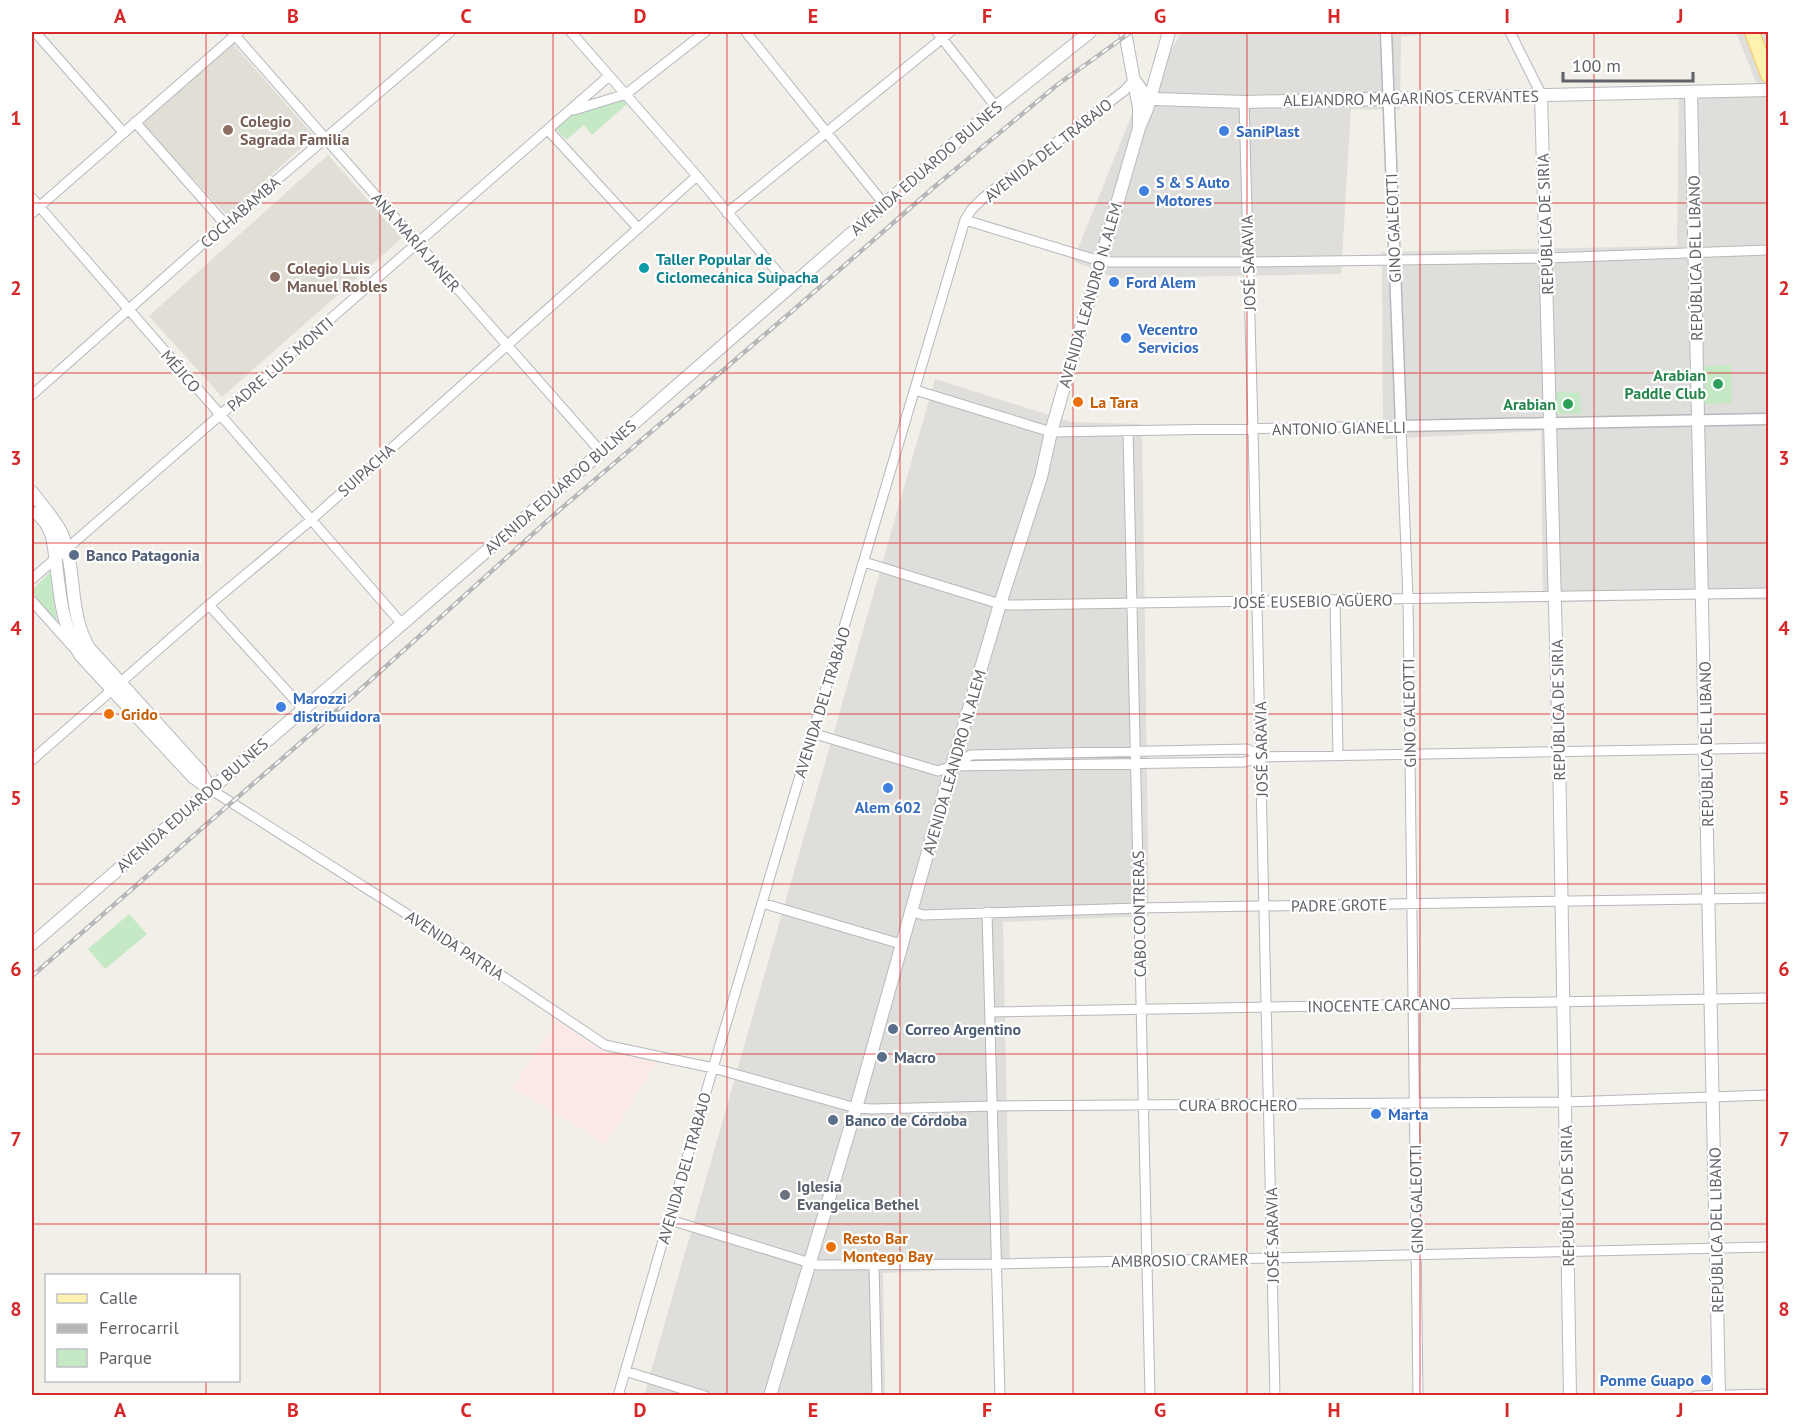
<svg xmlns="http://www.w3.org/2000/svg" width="1800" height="1427" viewBox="0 0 1800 1427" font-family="'PT Sans',sans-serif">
  <rect width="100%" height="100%" fill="#f1efe8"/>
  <!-- industrial -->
  <path fill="#e0deda" d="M1182,32h269l-50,4 -1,74 -49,-1 -10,165 -226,4 -42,-17 59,-147z
    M1736,32h32v568l-80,-1 -145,4 -2,-172 -158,8 -1,-187 295,-6 2,-161h78z
    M935,379l136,43 71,2 7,492 -146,6 7,346 -127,5 2,122 -241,1z"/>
  <!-- education -->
  <path fill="#e1ded6" d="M233,44l81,92 -87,79 -85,-91z
    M328,155l74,83 -180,159 -73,-81z"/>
  <!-- medical -->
  <path fill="#fce8e6" d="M558,1019l24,19 25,14 49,10 -50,82 -94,-57z"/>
  <!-- green -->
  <path fill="#c5e8c5" d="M622,98l5,6 -35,31 -8,-10 -18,15 -11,-12 14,-15z
    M1731,365l1,38 -27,1 -1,-38z
    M1555,392l25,1 1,21h-25z
    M50,572l7,50 -25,-28v-4z
    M129,914l18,20 -42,35 -17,-20z"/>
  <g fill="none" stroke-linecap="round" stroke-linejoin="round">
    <!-- minor casing -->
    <g stroke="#b5b8bc" stroke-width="11">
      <path id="minor" d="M35,32l88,100
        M232,32l369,420
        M571,32l126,144 92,110
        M746,32l138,172
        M937,32l59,75
        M1510,32l31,62
        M1244,102l9,327 22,967
        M574,110l52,-16 79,-62
        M135,122l90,102
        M548,130l90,98
        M32,198l370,426
        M32,213l207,-181
        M727,213l223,-181
        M965,220l135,41 10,1h138l299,-4 221,-8
        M915,390l136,42 350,-6 7,173 10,797
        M32,395l193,-171 225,-192
        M1128,432l22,964
        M864,562l136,42 9,1 759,-12
        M32,579l577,-503
        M1335,600l3,156
        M32,601l40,45
        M209,605l94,104
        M812,733l126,38 14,-5 19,-11 276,-6 14,8
        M32,760l177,-155 102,-85 386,-344
        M952,766l293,-4 16,-5 507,-9
        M210,789l255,162 140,94 108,23 143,40 17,1 120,-3 572,-4 203,-7
        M762,903l139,41
        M911,911l12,4 215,-7 630,-10
        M987,912l13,484
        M990,1012l778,-14
        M670,1220l147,45 180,-1 771,-17
        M874,1265l3,131
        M625,1371l80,25
        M618,1396l95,-328 252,-848 6,-10 12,-12 141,-107 10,-11
        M1695,1396l73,-2"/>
    </g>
    <!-- tertiary casing -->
    <g stroke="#b5b8bc" stroke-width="13">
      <path id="tertiary" d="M1386,32l15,394 367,-7"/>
    </g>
    <!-- secondary casing -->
    <g stroke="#b6babf" stroke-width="14">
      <path id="secondary" d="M1125,32l14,76v17
        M1134,80l9,12 12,7 89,3 524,-12
        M1691,92l28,1304
        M1541,94l18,658 11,644
        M32,492c10,14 23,27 30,42 15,37 6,79 27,114l112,124 9,17
        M37,513l9,10 6,13c8,41 5,85 29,120l112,121 13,9
        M32,944l569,-492 395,-345 94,-75
        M770,1396l86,-288 96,-342 48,-162 41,-127 10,-45 88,-304 8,-19 22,-77"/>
    </g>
    <!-- primary casing -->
    <g stroke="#f2c960" stroke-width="16">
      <path id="primary" d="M1752,32l16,43"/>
    </g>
    <!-- minor -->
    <use href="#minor" stroke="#fff" stroke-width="9"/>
    <!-- tertiary -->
    <use href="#tertiary" stroke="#fff" stroke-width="10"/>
    <!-- secondary -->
    <use href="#secondary" stroke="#fff" stroke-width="12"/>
    <!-- primary -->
    <use href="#primary" stroke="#fff2af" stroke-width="14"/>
    <!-- rail casing -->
    <g stroke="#b6b7b8" stroke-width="4.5">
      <path id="rail" d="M32,976l290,-252 234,-211 234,-200 143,-125 124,-103 74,-53"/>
    </g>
    <!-- rail -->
    <use href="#rail" stroke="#fff" stroke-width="2" stroke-dasharray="7" stroke-linecap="butt"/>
  </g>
  <!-- grid -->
  <path fill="none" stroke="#d62828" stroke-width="1.5" stroke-opacity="0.55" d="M206,32v1244M380,32v1364M553,32v1364M727,32v1364M900,32v1364M1073,32v1364M1247,32v1364M1420,32v1364M1594,32v1364M32,203h1736M32,373h1736M32,543h1736M32,714h1736M32,884h1736M32,1054h1736M32,1224h1736M206,1380v16"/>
  <!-- markers -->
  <g fill="#8d6e63" stroke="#fff" stroke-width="2">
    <circle cx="228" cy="130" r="6"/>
    <circle cx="275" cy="277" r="6"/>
  </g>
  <g fill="#3f7fe0" stroke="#fff" stroke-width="2">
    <circle cx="1224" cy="131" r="6"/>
    <circle cx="1144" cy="191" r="6"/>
    <circle cx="1114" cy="282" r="6"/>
    <circle cx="1126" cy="338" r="6"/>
    <circle cx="281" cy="707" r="6"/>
    <circle cx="888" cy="788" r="6"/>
    <circle cx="1376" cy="1114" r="6"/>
    <circle cx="1706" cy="1380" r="6"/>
  </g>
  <circle fill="#0f9aa8" stroke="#fff" stroke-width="2" cx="644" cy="268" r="6"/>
  <g fill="#2e9e5b" stroke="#fff" stroke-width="2">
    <circle cx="1718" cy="384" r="6"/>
    <circle cx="1568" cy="404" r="6"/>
  </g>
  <g fill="#e8710a" stroke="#fff" stroke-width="2">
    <circle cx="1078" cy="402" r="6"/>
    <circle cx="109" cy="714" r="6"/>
    <circle cx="831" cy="1247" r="6"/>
  </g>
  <g fill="#5c6f8a" stroke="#fff" stroke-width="2">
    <circle cx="74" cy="555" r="6"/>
    <circle cx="893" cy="1029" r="6"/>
    <circle cx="882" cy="1057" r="6"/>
    <circle cx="833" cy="1120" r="6"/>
  </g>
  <circle fill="#6b7280" stroke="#fff" stroke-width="2" cx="785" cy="1195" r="6"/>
  <g text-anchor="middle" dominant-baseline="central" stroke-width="4.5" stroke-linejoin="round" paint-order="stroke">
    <!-- street labels -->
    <g font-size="16" fill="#5f6368" stroke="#fff">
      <text transform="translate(1411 98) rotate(-1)">ALEJANDRO MAGARIÑOS CERVANTES</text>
      <text transform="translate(1048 150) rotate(-38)">AVENIDA DEL TRABAJO</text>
      <text transform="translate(926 168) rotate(-41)">AVENIDA EDUARDO BULNES</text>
      <text transform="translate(240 212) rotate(-41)">COCHABAMBA</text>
      <text transform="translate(1545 224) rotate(-92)">REPÚBLICA DE SIRIA</text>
      <text transform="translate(1393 228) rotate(-92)">GINO GALEOTTI</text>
      <text transform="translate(416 242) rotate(49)">ANA MARÍA JANER</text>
      <text transform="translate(1695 258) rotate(-91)">REPÚBLICA DEL LIBANO</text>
      <text transform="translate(1248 263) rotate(-92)">JOSÉ SARAVIA</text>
      <text transform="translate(1090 295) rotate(-74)">AVENIDA LEANDRO N. ALEM</text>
      <text transform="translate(280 364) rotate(-41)">PADRE LUIS MONTI</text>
      <text transform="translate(181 371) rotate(49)">MÉJICO</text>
      <text transform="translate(1339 428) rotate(-1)">ANTONIO GIANELLI</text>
      <text transform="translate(366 470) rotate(-42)">SUIPACHA</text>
      <text transform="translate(560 487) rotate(-41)">AVENIDA EDUARDO BULNES</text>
      <text transform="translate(1313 601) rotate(-1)">JOSÉ EUSEBIO AGÜERO</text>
      <text transform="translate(822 702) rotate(-73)">AVENIDA DEL TRABAJO</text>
      <text transform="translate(1558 710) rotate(-91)">REPÚBLICA DE SIRIA</text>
      <text transform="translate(1409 713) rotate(-91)">GINO GALEOTTI</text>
      <text transform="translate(1706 744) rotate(-91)">REPÚBLICA DEL LIBANO</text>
      <text transform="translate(1261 749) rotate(-91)">JOSÉ SARAVIA</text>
      <text transform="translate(954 762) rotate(-74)">AVENIDA LEANDRO N. ALEM</text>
      <text transform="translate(192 805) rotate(-41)">AVENIDA EDUARDO BULNES</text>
      <text transform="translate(1339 905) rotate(-1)">PADRE GROTE</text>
      <text transform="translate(1139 914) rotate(-91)">CABO CONTRERAS</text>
      <text transform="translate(455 945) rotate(33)">AVENIDA PATRIA</text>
      <text transform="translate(1379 1005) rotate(-1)">INOCENTE CARCANO</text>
      <text x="1238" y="1105">CURA BROCHERO</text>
      <text transform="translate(684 1168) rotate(-74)">AVENIDA DEL TRABAJO</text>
      <text transform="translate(1567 1196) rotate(-91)">REPÚBLICA DE SIRIA</text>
      <text transform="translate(1416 1199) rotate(-91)">GINO GALEOTTI</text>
      <text transform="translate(1716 1230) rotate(-91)">REPÚBLICA DEL LIBANO</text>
      <text transform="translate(1272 1235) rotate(-91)">JOSÉ SARAVIA</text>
      <text transform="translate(1180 1260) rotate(-1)">AMBROSIO CRAMER</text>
    </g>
    <!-- education labels -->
    <g font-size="16" font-weight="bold" fill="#785e54" stroke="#fff" text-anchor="start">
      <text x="240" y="121">Colegio<tspan x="240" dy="18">Sagrada Familia</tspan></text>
      <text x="287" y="268">Colegio Luis<tspan x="287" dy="18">Manuel Robles</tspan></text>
    </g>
    <!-- shop labels -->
    <g font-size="16" font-weight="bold" fill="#366cbe" stroke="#fff" text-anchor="start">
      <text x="1236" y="131">SaniPlast</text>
      <text x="1156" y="182">S &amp; S Auto<tspan x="1156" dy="18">Motores</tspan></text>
      <text x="1126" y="282">Ford Alem</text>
      <text x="1138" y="329">Vecentro<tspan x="1138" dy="18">Servicios</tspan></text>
      <text x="293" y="698">Marozzi<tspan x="293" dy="18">distribuidora</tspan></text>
      <text x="888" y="807" text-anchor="middle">Alem 602</text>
      <text x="1388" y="1114">Marta</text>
      <text x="1694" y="1380" text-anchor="end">Ponme Guapo</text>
    </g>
    <!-- culture labels -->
    <g font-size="16" font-weight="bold" fill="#0d838f" stroke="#fff" text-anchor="start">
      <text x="656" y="259">Taller Popular de<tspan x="656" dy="18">Ciclomecánica Suipacha</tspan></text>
    </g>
    <!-- leisure labels -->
    <g font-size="16" font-weight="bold" fill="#27864d" stroke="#fff" text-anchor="end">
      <text x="1706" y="375">Arabian<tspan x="1706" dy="18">Paddle Club</tspan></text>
      <text x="1556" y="404">Arabian</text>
    </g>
    <!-- food labels -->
    <g font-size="16" font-weight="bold" fill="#c56008" stroke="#fff" text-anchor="start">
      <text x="1090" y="402">La Tara</text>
      <text x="121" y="714">Grido</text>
      <text x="843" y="1238">Resto Bar<tspan x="843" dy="18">Montego Bay</tspan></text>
    </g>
    <!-- service labels -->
    <g font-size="16" font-weight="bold" fill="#4e5e75" stroke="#fff" text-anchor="start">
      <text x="86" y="555">Banco Patagonia</text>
      <text x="905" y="1029">Correo Argentino</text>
      <text x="894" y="1057">Macro</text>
      <text x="845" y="1120">Banco de Córdoba</text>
    </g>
    <!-- worship labels -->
    <g font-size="16" font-weight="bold" fill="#5b616d" stroke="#fff" text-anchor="start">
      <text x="797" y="1186">Iglesia<tspan x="797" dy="18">Evangelica Bethel</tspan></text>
    </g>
  </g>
  <!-- border -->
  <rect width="1800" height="1427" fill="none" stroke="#ffffff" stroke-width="66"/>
  <!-- legend -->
  <rect x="45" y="1274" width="195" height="108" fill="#ffffff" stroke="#bfc1c3" stroke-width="1.5"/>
  <rect x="57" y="1294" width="30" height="9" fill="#fff2af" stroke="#bfc1c3" stroke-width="1.5"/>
  <text x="99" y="1304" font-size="18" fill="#5f6368">Calle</text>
  <rect x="57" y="1324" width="30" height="9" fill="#b6b7b8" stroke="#bfc1c3" stroke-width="1.5"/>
  <text x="99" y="1334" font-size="18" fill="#5f6368">Ferrocarril</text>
  <rect x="57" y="1349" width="30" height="18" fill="#c5e8c5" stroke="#bfc1c3" stroke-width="1.5"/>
  <text x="99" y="1364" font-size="18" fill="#5f6368">Parque</text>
  <!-- scale -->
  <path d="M1563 72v9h130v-9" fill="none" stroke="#5f6368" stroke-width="3"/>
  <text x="1572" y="72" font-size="18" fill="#5f6368" stroke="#ffffff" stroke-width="4.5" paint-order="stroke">100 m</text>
  <rect x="33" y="33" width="1734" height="1361" fill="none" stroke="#d62828" stroke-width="2"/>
  <g font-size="20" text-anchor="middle" font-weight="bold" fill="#d62828">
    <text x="120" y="23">A</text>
    <text x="293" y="23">B</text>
    <text x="466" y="23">C</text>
    <text x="640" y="23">D</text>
    <text x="813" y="23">E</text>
    <text x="987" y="23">F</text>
    <text x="1160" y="23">G</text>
    <text x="1334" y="23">H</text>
    <text x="1507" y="23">I</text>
    <text x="1680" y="23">J</text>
    <text x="16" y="125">1</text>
    <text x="1784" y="125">1</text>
    <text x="16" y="295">2</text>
    <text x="1784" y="295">2</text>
    <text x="16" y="465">3</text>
    <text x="1784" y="465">3</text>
    <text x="16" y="635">4</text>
    <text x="1784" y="635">4</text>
    <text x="16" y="805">5</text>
    <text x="1784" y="805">5</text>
    <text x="16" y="976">6</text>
    <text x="1784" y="976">6</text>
    <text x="16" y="1146">7</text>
    <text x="1784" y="1146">7</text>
    <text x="16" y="1316">8</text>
    <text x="1784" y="1316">8</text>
    <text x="120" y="1417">A</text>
    <text x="293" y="1417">B</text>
    <text x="466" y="1417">C</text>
    <text x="640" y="1417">D</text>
    <text x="813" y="1417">E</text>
    <text x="987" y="1417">F</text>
    <text x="1160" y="1417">G</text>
    <text x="1334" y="1417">H</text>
    <text x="1507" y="1417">I</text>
    <text x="1680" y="1417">J</text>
  </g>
</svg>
